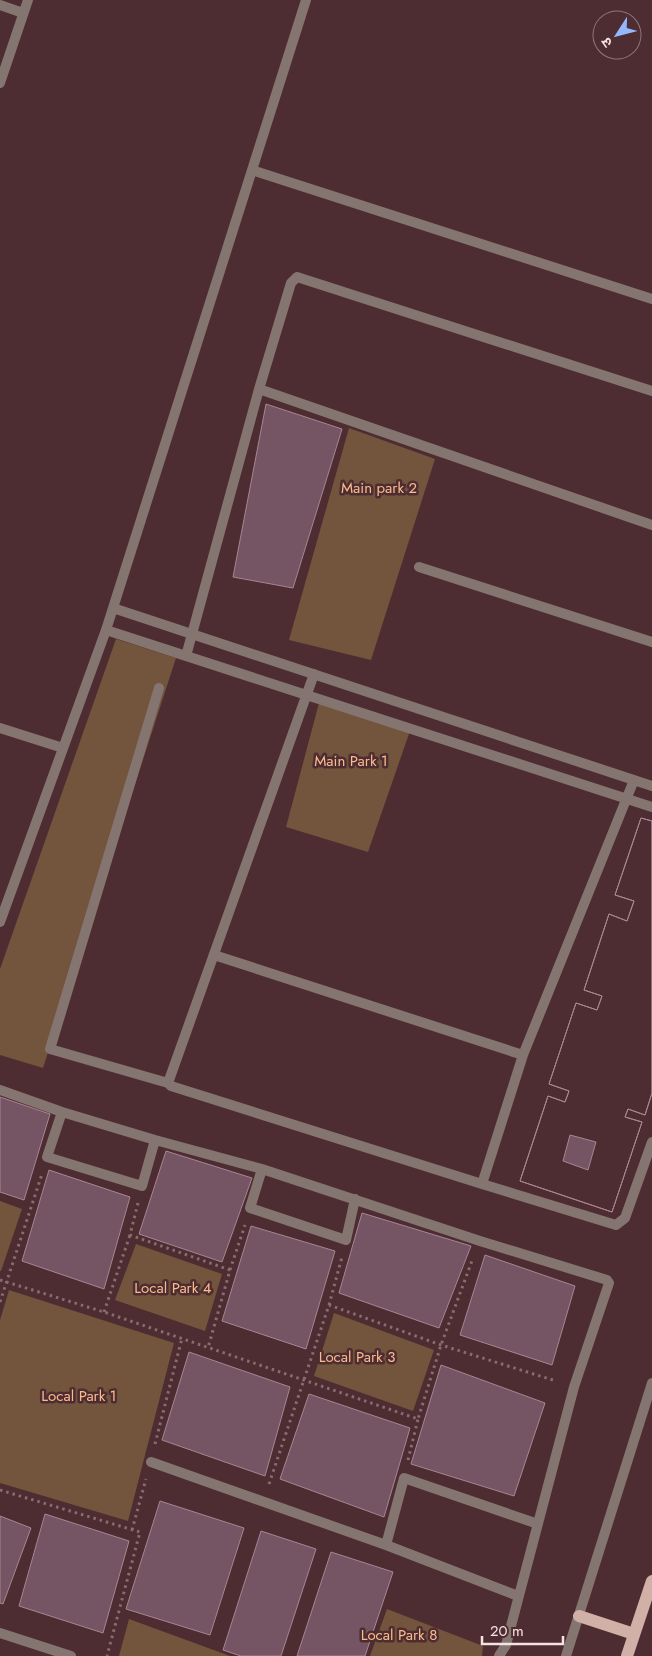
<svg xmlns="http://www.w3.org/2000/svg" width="652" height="1656" viewBox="0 0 652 1656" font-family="Jost,'Noto Sans Devanagari',sans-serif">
  <rect width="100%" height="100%" fill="#4d2d31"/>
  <!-- green -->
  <path fill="#73543d" d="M349,428l86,31 -64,201 -82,-20z
    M116,639l60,19 -133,410 -43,-13v-86z
    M319,703l92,25 -43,124 -82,-25z
    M0,1201l22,8 -21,62h-1z
    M136,1244l86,30 -17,57 -90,-31z
    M9,1290l165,53 -46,178 -128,-38v-163z
    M334,1313l100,37 -21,61 -99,-35z
    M387,1609l96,37 -1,10h-112z
    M129,1619l101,37h-111z"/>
  <!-- building -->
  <path fill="#755563" stroke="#a88594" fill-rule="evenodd" d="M266,404l76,25 -49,159 -60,-11z
    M641,818l11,3v272l-7,22 -17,-6 -3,8 17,5 -30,90 -92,-31 28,-85 17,6 4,-11 -20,-7 27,-81 21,7 5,-14 -18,-6 25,-76 18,7 7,-20 -19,-6zM570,1135l26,7 -8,28 -25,-9z
    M641,818l11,3v272l-7,22 -17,-6 -3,8 17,5 -30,90 -92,-31 28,-85 17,6 4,-11 -20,-7 27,-81 21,7 5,-14 -18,-6 25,-76 18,7 7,-20 -19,-6z
    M0,1097l50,17 -26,86 -24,-8z
    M166,1151l86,27 -30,84 -83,-28z
    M49,1170l81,27 -26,92 -82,-28z
    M362,1213l109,33 -32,82 -100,-35z
    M251,1226l84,25 -29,98 -84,-28z
    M485,1255l90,31 -23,79 -92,-30z
    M189,1352l101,35 -25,89 -103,-36z
    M441,1365l104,38 -31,93 -103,-32z
    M309,1394l101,34 -26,89 -104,-38z
    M160,1501l84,27 -34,107 -84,-26z
    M45,1514l84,27 -26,92 -84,-27z
    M0,1516l31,12 -28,76 -3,-1z
    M261,1531l55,18 -35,107h-40l-18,-6z
    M331,1552l62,20 -28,84h-68z"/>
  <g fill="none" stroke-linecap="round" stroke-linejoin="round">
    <!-- path -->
    <path stroke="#886c6f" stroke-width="3" stroke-dasharray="2.5 4" stroke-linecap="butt" d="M138,1203l-8,32 100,35 -22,78
      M230,1270l15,-45
      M0,1280l104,32 314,107 23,-74 32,-87
      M0,1302l42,-128
      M329,1305l13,-48
      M104,1312l26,-77
      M155,1444l27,-106
      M408,1460l10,-41
      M269,1484l60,-179 112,40 115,36
      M0,1490l140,42 -33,124
      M132,1530l14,-51"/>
    <!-- service -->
    <path stroke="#857570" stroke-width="10" d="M0,1090l62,22 93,28 107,29 218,72 127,39 2,3 -35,104 -68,258 -7,11
      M62,1112l-15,45 95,29 13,-46
      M262,1169l-12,39 96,32 9,-41
      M151,1462l235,83 132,51
      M386,1545l18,-67 134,46
      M0,1633l71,23"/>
    <!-- minor -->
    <path stroke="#857570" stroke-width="10" d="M0,5l23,8
      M0,83l28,-83
      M252,170l400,129
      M259,389l32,-106 6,-6 355,114
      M419,567l233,75
      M113,608l539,178
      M106,630l546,177
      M186,656l73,-267 393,136
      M159,688l-109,361 118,34 3,3 311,98 41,-129 111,-275
      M0,728l63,20
      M0,922l106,-292 200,-630
      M214,955l309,100
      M168,1083l146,-409
      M482,1184l134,41 9,-7 27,-76"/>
    <!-- tertiary -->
    <path stroke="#857570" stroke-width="10" d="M566,1656l86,-273"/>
    <!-- primary -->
    <path stroke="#d1b0a8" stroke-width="12" d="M579,1616l55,18
      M627,1656l25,-75"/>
  </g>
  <g text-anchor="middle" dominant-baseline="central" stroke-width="5" stroke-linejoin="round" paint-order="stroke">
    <!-- park labels -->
    <g font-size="15" fill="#fabb8d" stroke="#4d2d31">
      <text x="379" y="488">Main park 2</text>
      <text x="351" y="761">Main Park 1</text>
      <text x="173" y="1288">Local Park 4</text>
      <text x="357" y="1357">Local Park 3</text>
      <text x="79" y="1396">Local Park 1</text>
      <text x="399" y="1635">Local Park 8</text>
    </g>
  </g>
  <!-- north arrow -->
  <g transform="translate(617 35) rotate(234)"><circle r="24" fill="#4d2d31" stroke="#917578"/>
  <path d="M0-4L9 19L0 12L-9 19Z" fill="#95b7fd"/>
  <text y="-8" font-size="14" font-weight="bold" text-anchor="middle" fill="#f7e2e3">उ</text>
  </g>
  <!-- scale -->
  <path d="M482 1636v8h81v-8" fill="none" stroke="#f7e2e3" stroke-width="2.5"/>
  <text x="490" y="1636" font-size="15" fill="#f7e2e3" stroke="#4d2d31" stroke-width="4" paint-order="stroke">20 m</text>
</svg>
